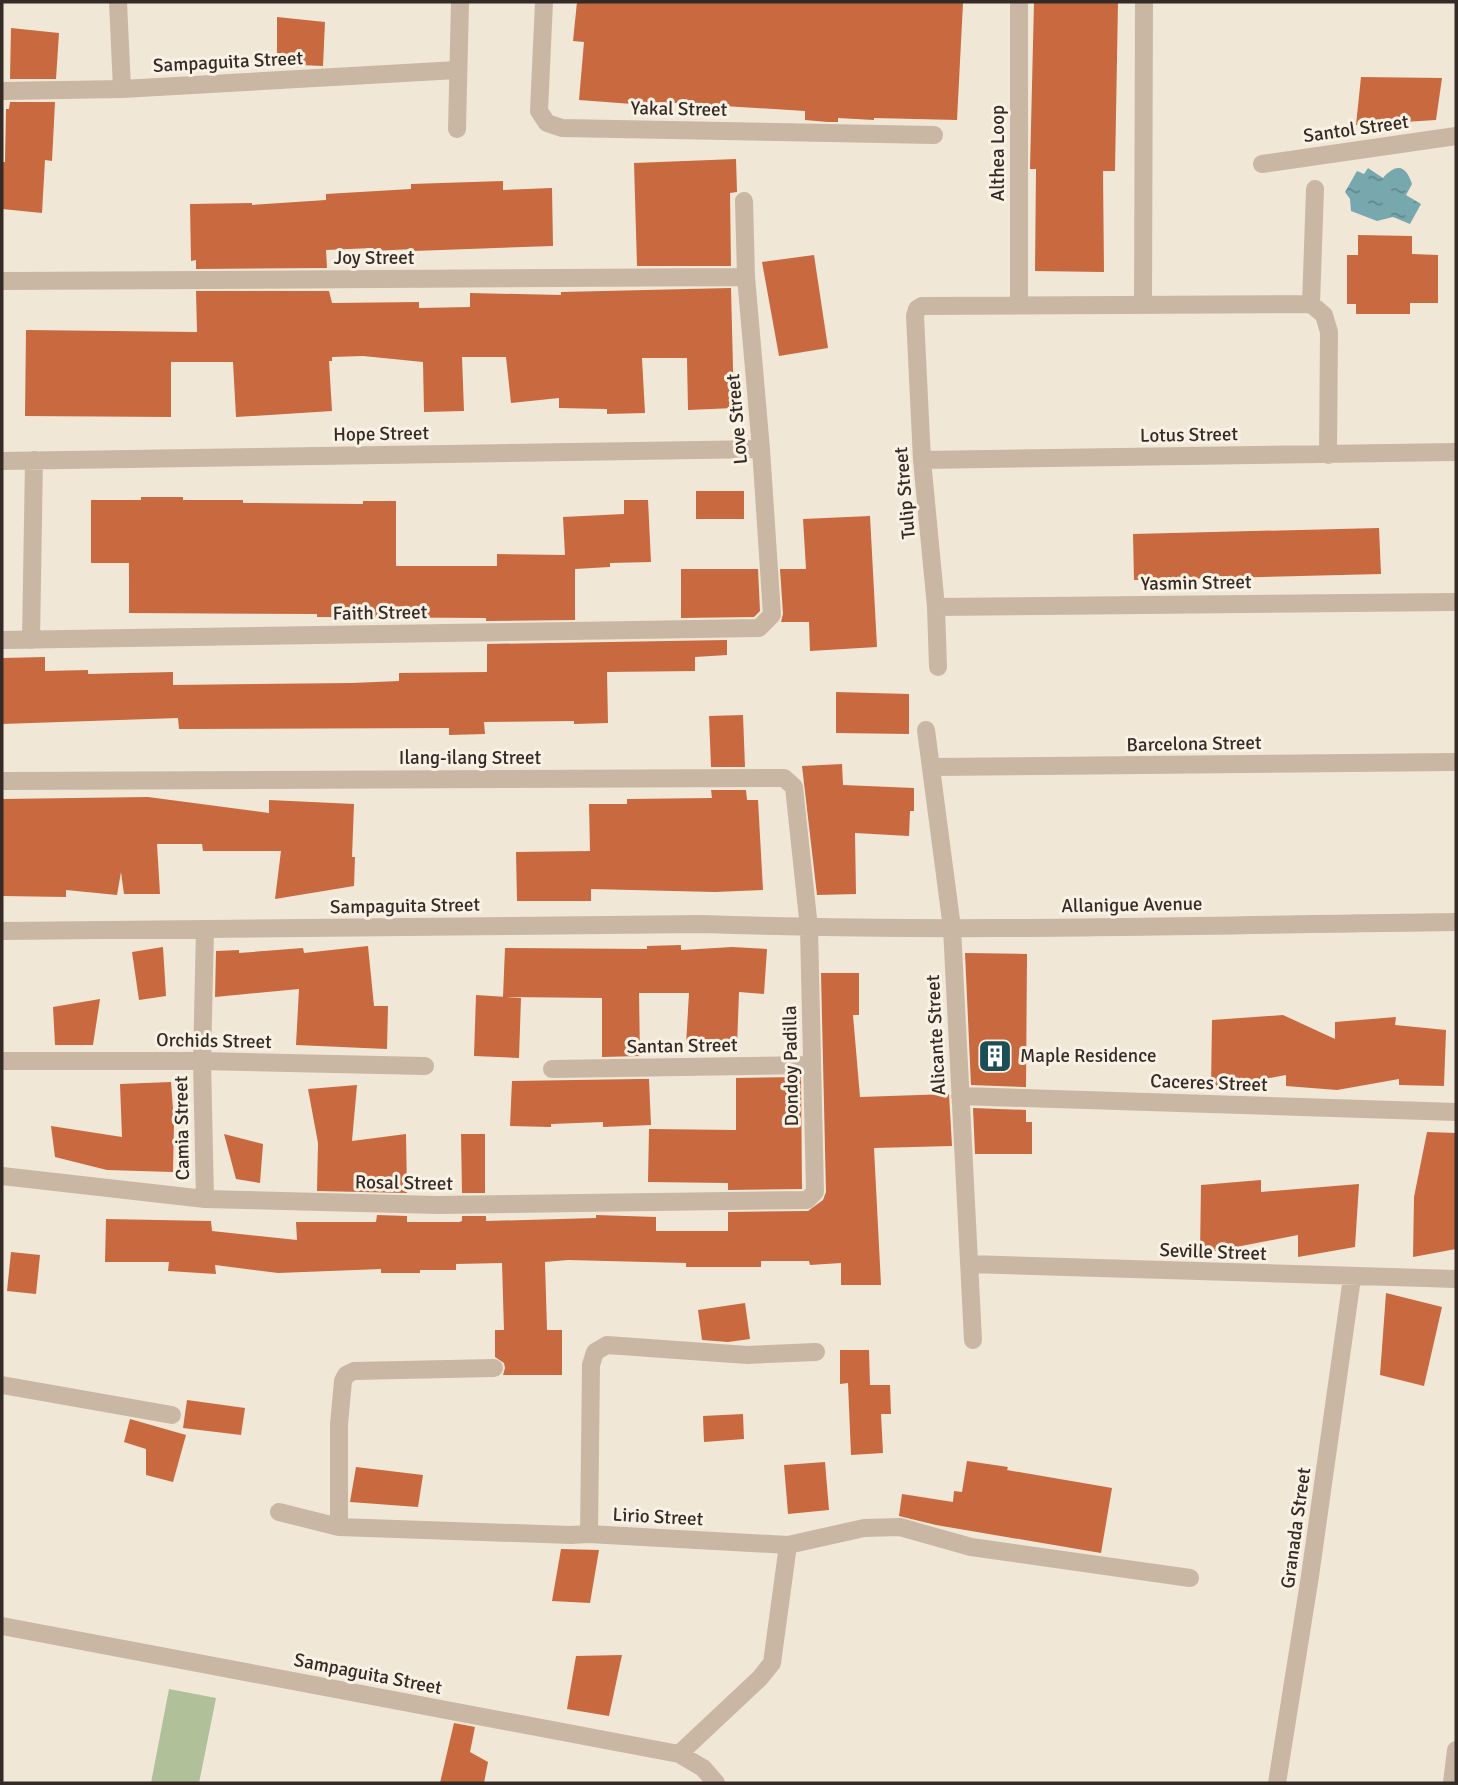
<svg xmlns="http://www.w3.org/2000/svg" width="1458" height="1785" viewBox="0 0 1458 1785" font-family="Signika,sans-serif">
  <defs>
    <pattern id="water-ripples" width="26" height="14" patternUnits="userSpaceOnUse" patternTransform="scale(1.75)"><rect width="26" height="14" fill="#76a8ae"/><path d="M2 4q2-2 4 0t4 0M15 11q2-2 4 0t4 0" fill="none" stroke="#62898d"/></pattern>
  </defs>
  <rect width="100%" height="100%" fill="#f1e7d7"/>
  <!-- green -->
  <path fill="#b0c098" d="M169,1689l47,9 -17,85h-48z"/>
  <!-- water -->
  <path fill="url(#water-ripples)" d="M1368,168l15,10c13,-15 23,-13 29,6l-6,11 15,9 -11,20 -17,-7 -16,4 -26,-10 -1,-12 -5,-7 12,-21 7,3z"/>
  <!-- building -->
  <path fill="#c8693f" d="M577,2l386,1 -6,117 -83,-2v2l-36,-2v4h-10l-23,-2v-9l-146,-9v4l-80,-6 5,-58 -11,-1z
    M1034,2h84l-3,169h-12l1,101 -69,-1 1,-102h-6z
    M277,17l48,5 -2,44 -46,-2z
    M11,28l48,5 -3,46h-46z
    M1361,77l81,1 -6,42 -80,5z
    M10,102h45l-3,59 -7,-1 -3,53 -40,-4v-47h3l1,-53h3z
    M736,159l1,33 -7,1 1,73h-94l-3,-103z
    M503,181v9l49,-2 1,58 -140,5v-2l-40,2v-3l-47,2 1,18 -131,1v-9l-5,1 -1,-57 62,-1v2l74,-5v-6l85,-5v-5z
    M1358,235l54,1v18l26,1v48h-28v11h-54v-10h-9v-49h11z
    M814,255l14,93 -49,8 -17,-94z
    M731,288l3,120 -46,2 -1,-52h-45l3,55 -38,1v-5l-48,-1v-10l-48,5 -5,-46h-44l2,54 -40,1 -1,-50 -60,-6 -31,1v4h-3l3,50 -96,6 -3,-55h-62v55l-146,-1 1,-86 171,2 -1,-41h133l3,12 87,-1v6l51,-1v-14l91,2v-3z
    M696,491h48v28h-48z
    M141,497h42v3h60v3l120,1v-3h33v65h101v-12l68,1 -2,-38 61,-3v-14h24l3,62 -41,1v4l-35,2v51l-89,1v-3l-169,-1v-3l-188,-1v-50h-38v-63h50z
    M870,516l7,131 -67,4 -1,-29h-28l2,-8 -3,-45h26l-3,-50z
    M1379,528l2,46 -247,6 -1,-46z
    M681,569h77l2,42 -6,6 -73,1z
    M727,640v15l-32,2v14l-88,1 1,51 -34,1v-3l-90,1 1,12 -36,1v-7l-270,1 -1,-11 -176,6v-66l43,-1v14l43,-1v4l85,-2v13l179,-2 47,-2v-8l88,-1v-28z
    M836,692l73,2v40l-73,-1z
    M743,715l2,52h-34l-2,-51z
    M842,764l1,21 71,3v23h-4l-1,25 -54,-3 1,61 -39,1 -15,-129z
    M711,790h35l1,10h11l5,90 -48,2 -124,-3v12h-74l-1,-49 74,-1 -1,-47h38v-5l85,-1z
    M148,797l121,16v-13l85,4 -2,53h3l-1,29 -79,13 6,-48h-78l-1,-7h-45l3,50h-36l-3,-22 -4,23 -51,-5v7l-64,-1v-97z
    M681,945v5l51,-3 35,2 -3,45 -25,-2 -2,55 -51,-2 3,-52h-50l1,63 -38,1v-59l-99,-1 2,-49 142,1v-3z
    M368,946l6,60h14l-1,43 -91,-4 3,-56 -84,8 1,-46 23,-1v3l64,-5 1,5z
    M163,947l3,49 -27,4 -7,-48z
    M965,953l62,1 -1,133 -55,-2z
    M821,973h38v42h-6l7,82 89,-3 3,52 -78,2 7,137h-40v-22l-31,2 -1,-4h-48v6h-75v-4l-118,-3 -23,2 2,68h15v45h-59l2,-7 -1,-5 -9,-6v-27h9l-2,-67 -46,1v6h-36v3h-39v-4l-103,4 -63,-8 1,9 -48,-3 1,-9h-64l1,-43 105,2 1,10 85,9 -1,-18h80l1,-7 30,1v6h52l3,-1v-5h24v5l110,-3v-3l60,2v14h72v-19l80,-1 15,-11 3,-8z
    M476,995l45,3 -2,60 -45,-2z
    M100,999l-7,46h-38l-2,-38z
    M1283,1015l52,24v-17l61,-5 -1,8 51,5 -2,56 -45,-1v-6l-62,11 -51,-4v-11l-75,14 1,-69z
    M801,1077l1,112 -74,1v-7l-80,-1 1,-53 87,1v-52z
    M640,1079h9l2,46 -48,2v-5l-52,2v3l-41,-1 2,-45z
    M171,1082l3,41 -1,49 -66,-2 -52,-13 -4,-31 71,11 -2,-53z
    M357,1085l-5,56 54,-7 1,59 -90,-2 1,-48 -10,-54z
    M973,1108l53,2v12h6v32h-57z
    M1427,1132l29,1v116l-43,8 1,-60z
    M224,1134l39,10 -3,39 -24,-4z
    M461,1134h24v59h-23z
    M1261,1180v12l98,-8 -4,63 -57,10v-22l-98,19 1,-69z
    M11,1252l29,3 -4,39 -29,-3z
    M1386,1293l56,14 -18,79 -44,-11z
    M745,1303l5,36 -22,3 -26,-2 -4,-30z
    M840,1350h29l1,35h20l1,29h-10l2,39 -32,2 -3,-72 -8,1z
    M187,1400l58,8 -4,27 -58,-7z
    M743,1414l1,25 -40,3 -1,-26z
    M130,1419l56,16 -13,47 -27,-7v-26l-22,-7z
    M967,1461l41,6 -1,3 105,18 -11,65 -165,-28 -37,-9 3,-22 51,8 1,-11 8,1z
    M825,1462l4,48 -41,4 -4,-49z
    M356,1467l67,8 -5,32 -68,-5z
    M561,1549l38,1 -9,53 -38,-2z
    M622,1655l-13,61 -42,-7 9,-53z
    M454,1723l21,4 -5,25 18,10 -4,21h-44z"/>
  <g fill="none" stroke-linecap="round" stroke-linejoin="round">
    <!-- minor -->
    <path stroke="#c9b7a4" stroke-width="18" d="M118,2l4,87
      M544,2l-5,109 8,12 15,5 372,7
      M2,91l120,-2 335,-19
      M457,129l3,-127
      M1262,164l194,-28
      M2,281l744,-4
      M1143,304l1,-302
      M1311,304l4,-115
      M1019,305v-303
      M922,460l534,-8
      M2,461l759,-12
      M936,607l520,-5
      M2,640l757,-12 13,-13 -11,-166 -15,-172 -2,-76
      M31,640l3,-180
      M938,667l-2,-60 -14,-147 -7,-144 2,-7 5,-3 389,-2 13,11 5,17 -1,123
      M926,730l26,198 21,412
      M932,767l524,-5
      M2,781l782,-3 10,9 15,141 6,264 -8,8 -369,5 -233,-6 -203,-23
      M205,930l-3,131 3,138
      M2,931l701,-7c251,9 502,1 753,-2
      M2,1061h200l223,5
      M552,1069l260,-4
      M960,1096l496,16
      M969,1264l487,15
      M2,1385l170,30
      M279,1512l60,15 232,8 18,-1 199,11 -16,118 -12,15 -81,76
      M339,1527v-103l4,-43 3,-6 8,-4 140,-3
      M589,1534l2,-169 4,-13 12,-7 140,10 69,-3
      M788,1545l76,-17 36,-1 71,20 219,31
      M2,1626l677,128 24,14 13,15
      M1277,1783l33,-207 42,-298
      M1452,1783l4,-33"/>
  </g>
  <!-- icons -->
  <defs>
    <g id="building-square" transform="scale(1.75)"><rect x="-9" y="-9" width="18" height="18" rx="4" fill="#1b4e56" stroke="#f9f1e4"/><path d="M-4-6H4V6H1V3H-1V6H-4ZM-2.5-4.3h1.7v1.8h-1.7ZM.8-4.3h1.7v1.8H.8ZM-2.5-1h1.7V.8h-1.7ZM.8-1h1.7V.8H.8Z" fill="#fff"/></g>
  </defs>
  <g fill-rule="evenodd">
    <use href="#building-square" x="995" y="1056"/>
  </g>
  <g text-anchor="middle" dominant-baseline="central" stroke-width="6" stroke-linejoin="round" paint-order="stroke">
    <!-- street labels -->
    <g font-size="19" fill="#342b26" stroke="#f9f1e4">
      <text transform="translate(228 62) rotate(-3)">Sampaguita Street</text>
      <text transform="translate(679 109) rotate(1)">Yakal Street</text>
      <text transform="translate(1356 129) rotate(-8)">Santol Street</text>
      <text transform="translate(998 153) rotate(-90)">Althea Loop</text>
      <text x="374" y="258">Joy Street</text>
      <text transform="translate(737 419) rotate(-95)">Love Street</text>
      <text transform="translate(381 434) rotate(-1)">Hope Street</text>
      <text transform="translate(1189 435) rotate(-1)">Lotus Street</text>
      <text transform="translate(905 493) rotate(-95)">Tulip Street</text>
      <text transform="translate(1196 583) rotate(-1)">Yasmin Street</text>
      <text transform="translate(380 613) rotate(-1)">Faith Street</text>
      <text transform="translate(1194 744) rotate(-1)">Barcelona Street</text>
      <text x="470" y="758">Ilang-ilang Street</text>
      <text transform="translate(1132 905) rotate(-1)">Allanigue Avenue</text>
      <text transform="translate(405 906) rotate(-1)">Sampaguita Street</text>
      <text transform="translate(936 1035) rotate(-93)">Alicante Street</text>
      <text transform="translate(214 1041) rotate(1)">Orchids Street</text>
      <text transform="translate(682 1046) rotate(-1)">Santan Street</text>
      <text transform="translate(791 1066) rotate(-91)">Dondoy Padilla</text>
      <text transform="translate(1209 1083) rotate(2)">Caceres Street</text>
      <text transform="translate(182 1128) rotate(-91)">Camia Street</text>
      <text transform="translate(404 1183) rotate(1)">Rosal Street</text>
      <text transform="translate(1213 1252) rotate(2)">Seville Street</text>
      <text transform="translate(658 1517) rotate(3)">Lirio Street</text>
      <text transform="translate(1296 1528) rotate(-82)">Granada Street</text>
      <text transform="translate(368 1674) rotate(11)">Sampaguita Street</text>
    </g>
    <!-- poi labels -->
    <g font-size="19" fill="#342b26" stroke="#f9f1e4" text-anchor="start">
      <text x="1020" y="1056">Maple Residence</text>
    </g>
  </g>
  <!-- border -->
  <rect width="1458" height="1785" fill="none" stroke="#342b26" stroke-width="7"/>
</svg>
